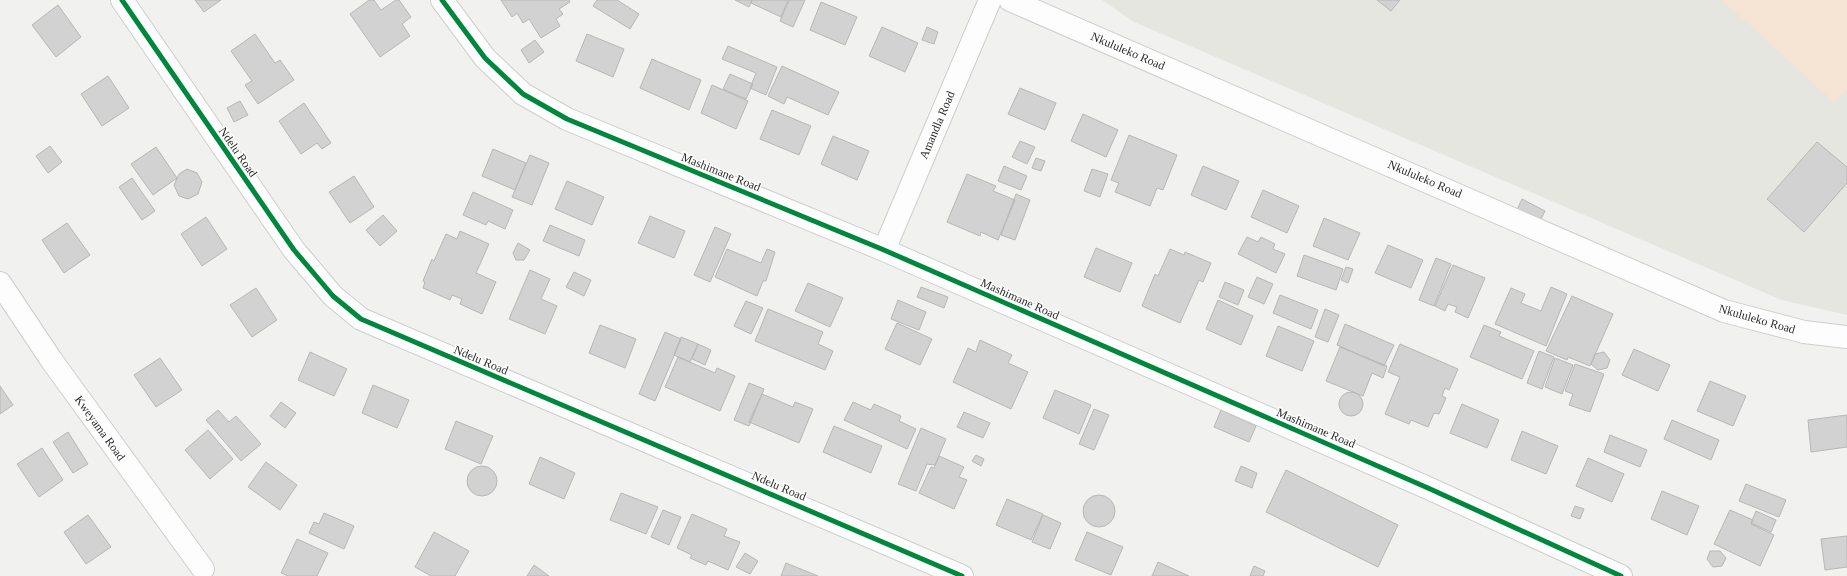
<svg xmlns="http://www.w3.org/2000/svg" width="1847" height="576" viewBox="0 0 1847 576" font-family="Georgia,serif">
  <rect width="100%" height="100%" fill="#f1f2f0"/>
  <!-- built -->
  <path fill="#e5e6df" d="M1102,0h745v315l-65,-15 -648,-278z"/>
  <!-- green -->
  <path fill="#f5e3d3" d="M1722,0h125v89l-13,13z"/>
  <!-- building -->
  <path fill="#d1d2d1" stroke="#b7b8b6" d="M195,0h26l-17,12z
    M369,0h5l7,10 15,-10h3l12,17 -9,7 8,12 -30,21 -30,-43z
    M501,0h68l1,2 -11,7 4,5 -7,5 4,7 -19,12 -12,-19 -6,4 -6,-10 -5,4z
    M597,0h20l22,14 -9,15 -37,-23z
    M735,0h17l-3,7z
    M752,0h36l-7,17 -30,-14z
    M789,0h16l-12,27 -13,-6z
    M1377,0h23l-9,11z
    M821,2l36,15 -12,28 -35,-15z
    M58,5l23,32 -25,20 -24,-32z
    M882,27l36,16 -13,29 -36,-16z
    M927,27l11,5 -4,12 -12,-4z
    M255,34l20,29 5,-3 14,20 -36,24 -13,-19 7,-4 -21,-30z
    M587,34l37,15 -11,28 -37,-16z
    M535,40l9,12 -15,11 -8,-13z
    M728,46l49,21 -11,28 -16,-7 6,-15 -34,-14z
    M652,59l49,21 -12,30 -49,-22z
    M782,66l57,26 -11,23 -41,-18 -3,7 -16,-8z
    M730,74l23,10 -7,15 -23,-10z
    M108,76l21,32 -27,18 -21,-32z
    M712,85l36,16 -12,28 -35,-16z
    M1020,88l36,15 -11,27 -37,-16z
    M240,101l8,14 -14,7 -7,-14z
    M304,103l27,40 -9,6 -5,-6 -16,11 -22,-33z
    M772,110l39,16 -12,29 -39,-16z
    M1083,114l35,16 -12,27 -35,-16z
    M1129,135l48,20 -14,35 -6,-2 -7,18 -35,-14 4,-9 -8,-3z
    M833,136l36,15 -12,29 -36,-16z
    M1020,141l15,6 -8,17 -15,-7z
    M1817,142l30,25v16l-43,49 -37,-33z
    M50,146l12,16 -14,11 -12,-17z
    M156,147l21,31 -24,17 -22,-31z
    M493,149l33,14 -11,27 -33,-14z
    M530,155l19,8 -17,42 -20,-8z
    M1036,158l9,3 -4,10 -9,-3z
    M1004,166l23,10 -6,14 -23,-9z
    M1203,166l36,15 -13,29 -35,-15z
    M187,169l10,4 5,9 -4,12 -10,5 -9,-3 -5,-11 5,-11z
    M1092,169l16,5 -8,23 -16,-6z
    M967,174l29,12 -3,5 22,9 -17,40 -17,-8 -1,4 -33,-14z
    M354,176l20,31 -24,16 -21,-31z
    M132,178l23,33 -13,9 -23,-33z
    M567,181l37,16 -12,28 -37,-16z
    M1263,190l36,16 -12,27 -36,-16z
    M473,192l40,18 -8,19 -17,-8 -2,4 -23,-10z
    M1016,194l14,6 -15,40 -14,-5z
    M1522,199l23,12 -7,14 -23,-11z
    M383,215l14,16 -17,15 -14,-16z
    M650,216l35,15 -11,27 -36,-15z
    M206,217l21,32 -25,17 -21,-32z
    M1324,218l36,15 -12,27 -35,-14z
    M67,223l23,32 -26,18 -22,-33z
    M550,225l35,15 -6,16 -36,-15z
    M715,227l16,7 -21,48 -16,-7z
    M460,231l29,13 -13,29 20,9 -14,32 -22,-10 2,-5 -10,-4 -2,5 -27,-12 2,-6 -2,-1 9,-22 2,2 12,-27 11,5z
    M1247,237l11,5 3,-5 14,7 -2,5 12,5 -9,19 -38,-19z
    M518,243l12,7 -6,10h-8l-3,-7z
    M1388,245l35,15 -12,28 -36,-15z
    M1096,248l36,15 -12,29 -36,-15z
    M727,249l34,14 6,-14 8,3 -9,29h-3l-6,15 -42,-19z
    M1170,249l14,6 1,-3 26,11 -8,19 -4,-2 -19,43 -38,-17 13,-32 3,2z
    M1304,255l39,14 -7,21 -39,-14z
    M1436,258l15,6 -17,42 -15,-6z
    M1453,265l32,13 -17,40 -13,-6 2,-5 -9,-3 -3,7 -10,-5z
    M1346,267l7,2 -5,14 -7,-3z
    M530,270l20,9 -9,20 16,7 -12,28 -36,-15z
    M574,272l17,8 -7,16 -18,-9z
    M1257,277l16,7 -9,20 -16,-7z
    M1225,282l19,8 -6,15 -19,-8z
    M808,283l35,15 -13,29 -35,-16z
    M921,287l27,10 -4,11 -27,-11z
    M1551,287l16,7 -21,52 -51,-22 16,-36 14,6 -4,9 20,8z
    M256,288l21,32 -25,17 -22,-32z
    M1280,295l38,15 -7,19 -38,-16z
    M1572,296l41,18 -23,52 -22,-9 -1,3 -21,-9z
    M898,300l28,12 -7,18 -28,-11z
    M1218,300l35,16 -12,29 -35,-16z
    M746,301l17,7 -12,26 -17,-8z
    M768,309l55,23 -5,12 15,7 -8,19 -70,-29z
    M1325,309l14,6 -11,27 -13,-5z
    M897,323l35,16 -12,26 -35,-16z
    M1345,324l49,21 -10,21 -47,-21z
    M600,325l36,14 -11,29 -36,-15z
    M1484,325l17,7 -2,4 35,15 -12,28 -52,-22z
    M1278,326l36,15 -12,30 -36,-15z
    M665,332l16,7 -26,62 -16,-7z
    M681,337l17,7 -8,18 -16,-7z
    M980,340l32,15 -4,8 20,9 -17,37 -58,-27 15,-34 8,4z
    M698,344l13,6 -6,15 -13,-6z
    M1400,344l58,25 -9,21 -4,-2 -3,8 4,2 -7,16 -5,-1 -6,14 -17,-7 -2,4 -24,-10 15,-37 -12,-5z
    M1340,347l47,19 -4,12 -11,-5 -9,23 -37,-15z
    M1634,349l36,16 -12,26 -36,-16z
    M1539,351l15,6 -12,32 -15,-6z
    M310,352l37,17 -13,27 -36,-16z
    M1604,352l6,8 -3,8 -9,2 -7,-6 4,-10z
    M678,357l37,16 2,-5 18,8 -15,35 -55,-24z
    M160,358l22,32 -26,17 -22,-32z
    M1555,358l18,7 -11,29 -17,-7z
    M1575,364l29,10 -14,38 -21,-7 4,-11 -8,-3z
    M1710,381l36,15 -13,30 -36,-15z
    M749,383l15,6 -15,37 -15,-6z
    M373,385l36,15 -12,28 -35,-15z
    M0,386l13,19 -13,9z
    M1055,390l36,15 -12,29 -36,-16z
    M1339 404a12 12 0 1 1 24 0a12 12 0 1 1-24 0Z
    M762,394l31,13 2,-5 18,7 -14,34 -50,-21z
    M281,402l15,11 -11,15 -15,-12z
    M853,402l18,8 3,-6 27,12 -2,5 17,8 -9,20 -63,-29z
    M1462,404l37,16 -12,28 -37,-15z
    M1094,409l15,6 -15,35 -15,-6z
    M218,410l11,12 7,-6 25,28 -20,17 -35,-41z
    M1221,410l35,16 -7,16 -35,-15z
    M964,412l26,11 -7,15 -26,-11z
    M1847,415v32l-36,5 -3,-32z
    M1672,420l47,20 -8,20 -47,-21z
    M456,421l37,15 -12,28 -36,-15z
    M834,426l48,20 -11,27 -48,-21z
    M921,428l25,11 -11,26 -8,-1 -11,27 -18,-7z
    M208,430l25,29 -23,20 -25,-29z
    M1522,431l36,15 -12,28 -35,-14z
    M68,432l20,32 -15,9 -20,-31z
    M1610,435l37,15 -7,17 -36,-15z
    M42,448l21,32 -24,17 -22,-33z
    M976,455l8,4 -3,7 -9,-5z
    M939,456l25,11 -5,10 8,3 -13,29 -35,-16 12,-26 3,1z
    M540,457l35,16 -11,26 -35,-15z
    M1588,458l36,16 -12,28 -36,-16z
    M266,462l31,23 -17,25 -32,-23z
    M467 481a15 15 0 1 1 30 0a15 15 0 1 1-30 0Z
    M1241,466l16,7 -5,15 -17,-7z
    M1286,470l112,55 -20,42 -112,-55z
    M1746,484l40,16 -7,17 -40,-16z
    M1662,491l37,15 -12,29 -36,-16z
    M621,493l37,14 -12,27 -36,-14z
    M1083 511a16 16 0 1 1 32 0a16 16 0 1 1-32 0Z
    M1007,499l36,15 -12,26 -35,-15z
    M1575,506l9,3 -4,10 -9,-3z
    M663,510l18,7 -12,28 -18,-8z
    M1730,510l23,10 -2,4 23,11 -14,31 -46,-22z
    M1756,511l20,9 -5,12 -20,-9z
    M324,513l30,13 -10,23 -35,-16 5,-11 5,2z
    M692,514l35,15 -3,7 16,6 -12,28 -20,-9 -2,4 -16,-7 2,-3 -15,-7z
    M88,515l23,32 -25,17 -22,-32z
    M1043,515l18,8 -11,26 -18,-7z
    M434,532l35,19 -14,25h-24l-16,-9z
    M1087,532l36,15 -12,28 -36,-15z
    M1847,536v31l-22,3 -4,-31z
    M297,539l31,14 -11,23h-29l-7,-3z
    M1710,551h10l6,7 -4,8 -9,1 -6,-8z
    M745,553l13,8 -8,13 -14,-7z
    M1158,562l31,14h-37z
    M786,563l32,13h-37z
    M534,565l15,11h-22z
    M1254,566l11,5 -2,5h-13z"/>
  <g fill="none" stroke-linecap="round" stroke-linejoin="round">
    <!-- minor casing -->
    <g stroke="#cececd" stroke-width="24">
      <path id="minor" d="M122,0l172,250 39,46 28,23 601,257
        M442,0l43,58 38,36 44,25 317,131 544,238 193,88
        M1010,0l714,311 80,21 43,5
        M884,250l106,-250
        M0,283l52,78 151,208"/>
    </g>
    <!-- minor -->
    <use href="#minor" stroke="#fdfdfd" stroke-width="22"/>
    <!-- cycleway casing -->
    <g stroke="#fff" stroke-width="8">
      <path id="cycleway" d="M122,0l172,250 39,46 28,23 601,257
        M442,0l43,58 38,36 44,25 317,131 544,238 193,88"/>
    </g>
    <!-- cycleway -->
    <use href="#cycleway" stroke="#00873e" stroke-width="5"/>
  </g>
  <g text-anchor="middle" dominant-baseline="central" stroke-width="3" stroke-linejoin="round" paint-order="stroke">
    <!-- street labels -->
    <g font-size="12" fill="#2b2c2a" stroke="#fff">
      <text transform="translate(1128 51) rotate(23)">Nkululeko Road</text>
      <text transform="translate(937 125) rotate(-67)">Amandla Road</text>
      <text transform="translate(238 152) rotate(55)">Ndelu Road</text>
      <text transform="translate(721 172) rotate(22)">Mashimane Road</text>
      <text transform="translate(1425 179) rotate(23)">Nkululeko Road</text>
      <text transform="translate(1020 299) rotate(24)">Mashimane Road</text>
      <text transform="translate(1757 319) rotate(16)">Nkululeko Road</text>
      <text transform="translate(481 360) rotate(23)">Ndelu Road</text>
      <text transform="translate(100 428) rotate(54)">Kweyama Road</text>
      <text transform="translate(1316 428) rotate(23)">Mashimane Road</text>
      <text transform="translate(779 486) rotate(23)">Ndelu Road</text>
    </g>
  </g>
</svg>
